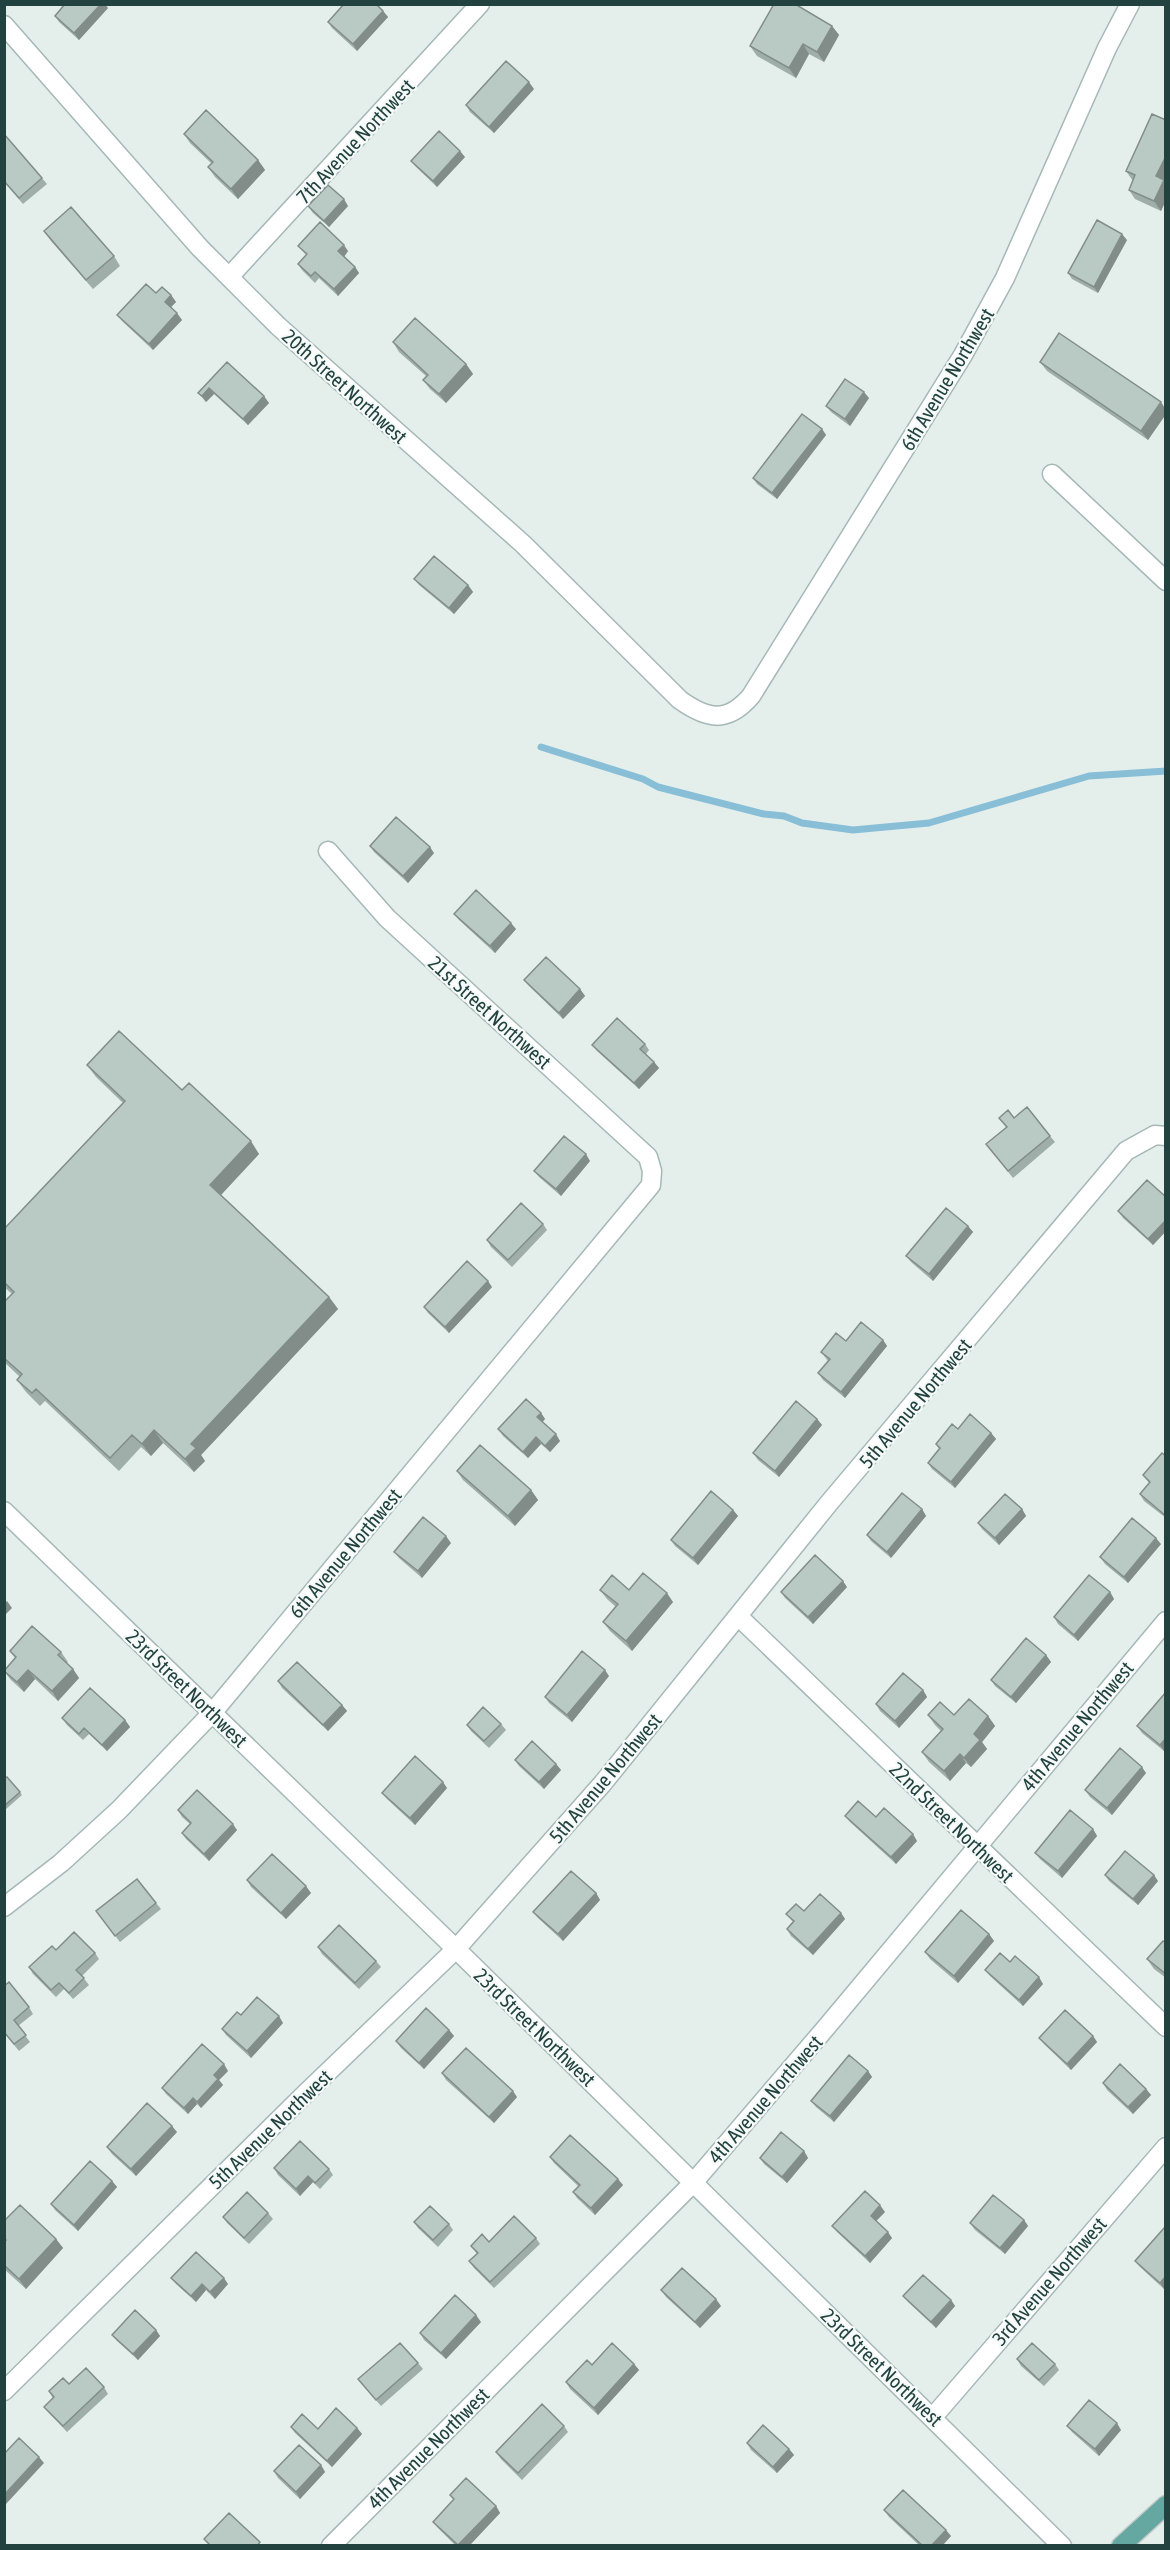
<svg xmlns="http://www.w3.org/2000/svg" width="1170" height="2550" viewBox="0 0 1170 2550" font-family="'Asap Condensed',sans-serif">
  <rect width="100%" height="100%" fill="#e4efec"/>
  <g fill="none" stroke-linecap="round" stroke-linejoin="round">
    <!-- stream -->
    <path stroke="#89bed7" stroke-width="7" d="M541,747l102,32 15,8 106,27 20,2 18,7 51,7 76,-7 160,-47 77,-5"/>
    <!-- minor casing -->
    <g stroke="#a6b8b5" stroke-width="21">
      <path id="minor" d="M4,25l196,223 78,78 245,218 157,156c27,19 47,24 71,-4l212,-341 42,-77 102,-230 23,-44
        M229,277l251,-273
        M1052,474l114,107
        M4,1511l452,438 606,597
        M739,1617l427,410
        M4,1907l57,-44 58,-53 94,-98 438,-527 1,-14 -4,-14 -261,-239 -59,-67
        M4,2391l301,-297 151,-145 147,-166 226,-280 297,-352 29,-16 11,1
        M933,2417l233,-270
        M331,2546l362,-363 131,-153 342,-409"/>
    </g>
    <!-- major casing -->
    <g stroke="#c1cac9" stroke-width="21">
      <path id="major" d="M1121,2546l45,-41"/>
    </g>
    <!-- minor -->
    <use href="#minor" stroke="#fff" stroke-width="18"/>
    <!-- major -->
    <use href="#major" stroke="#65a7a1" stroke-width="18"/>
  </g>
  <!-- wall -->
  <path fill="#9faea9" d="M108,8l-29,32 -20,-18 -4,-6z
    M383,11l5,6 -31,34 -25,-23 -4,-6z
    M832,26l7,9 -15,27 -15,-8 -13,24 -39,-22 -7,-10z
    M534,89l-40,44 -24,-21 -4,-7z
    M1166,120v80l-5,11 -26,-12 -6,-9 4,-9 -7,-10z
    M4,134l43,50 -24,20 -19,-22z
    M184,134l74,26 7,10 -27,29 -23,-22 -7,-10 4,-3 -22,-21z
    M465,157l-28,30 -21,-20 -5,-6z
    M308,206h40l-19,21 -16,-14z
    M44,231l70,25 6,10 -27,23 -42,-48z
    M1127,240l-29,53 -26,-14 -4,-6z
    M298,246l50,5 -4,6 11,10 4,6 -21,23 -19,-18 -4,5 -13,-13 -4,-6 8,-9z
    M156,293l15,2 5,7 -5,5 11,13 -29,30 -31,-29 -5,-6z
    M393,342l73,22 7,10 -27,29 -16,-14 -7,-9 3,-4 -27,-24z
    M227,362l42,41 -21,22 -34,-31 -8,8 -8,-9z
    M1040,362l126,48v4l-18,26 -101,-69z
    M869,398l-19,28 -19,-14 -5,-6z
    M822,429l4,6 -49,64 -20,-15 -4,-6z
    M414,579l54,6 5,7 -19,22 -35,-29z
    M370,846l64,7 -26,30 -34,-31z
    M454,914l62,15 -21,24 -36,-33z
    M524,980l56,9 5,7 -22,23 -34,-33z
    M645,1044l4,6 -3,4 8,8 5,6 -20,21 -42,-38 -5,-6z
    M87,1065l95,25 77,64 -38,41 108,102 9,12 -137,146 4,6 -11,11 -31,-29 -12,13 -10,-9 -22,24 -74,-70 -5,5 -14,-14 -9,-12 3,-3 -16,-15v-60l8,-8 -8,-7v-58l119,-126 -27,-26z
    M999,1118h15l36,18 5,6 -42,36 -27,-34 20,-17z
    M590,1161l-29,35 -22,-19 -5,-6z
    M1166,1197v34l-13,14 -30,-27 -5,-7z
    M543,1224l4,6 -35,37 -21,-20 -4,-7z
    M968,1226l5,6 -40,49 -22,-19 -5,-6z
    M492,1287l-43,46 -21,-20 -4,-6z
    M883,1340l4,6 -42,52 -22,-18 -5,-7 10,-12 -7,-9 25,-11z
    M541,1413l4,6 -3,3 18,19 -10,11 -9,-8 -13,14 -25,-22 -5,-7z
    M817,1419l5,6 -43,52 -21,-17 -5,-7z
    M958,1429l33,4 5,6 -41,49 -23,-19 -4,-6 11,-14 -3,-5z
    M1166,1456v62l-22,-17 -4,-7 9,-11 -6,-8z
    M457,1471l74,19 7,10 -23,26 -52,-46z
    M922,1509l4,7 -35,42 -20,-17 -4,-6z
    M1022,1509l4,7 -27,29 -17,-16 -4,-6z
    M733,1510l5,6 -40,49 -23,-19 -4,-6z
    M451,1543l-29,35 -23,-20 -5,-6z
    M1161,1544l-33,39 -23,-19 -5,-7z
    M847,1587l-34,37 -28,-26 -4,-6z
    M600,1590h29l44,12 -41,49 -22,-20 -7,-9 13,-15 -9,-8z
    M1110,1592l4,7 -36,42 -20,-17 -4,-7z
    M10,1651l51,1 7,10 -1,1 6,6 6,9 -21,23 -23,-22 -11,13 -13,-12 -7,-9 11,-13z
    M1046,1655l5,7 -35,41 -21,-17 -4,-6z
    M609,1676l-37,46 -23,-19 -4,-6z
    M278,1681l64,24 5,6 -19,20 -46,-43z
    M923,1690l4,7 -28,31 -19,-17 -4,-7z
    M1166,1692v58l-2,1 -22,-18 -5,-7z
    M928,1715h26l34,1 7,10 -13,16 5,7 -16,18 -5,-4 -16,18 -21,-19 -7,-10 19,-21 -6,-6z
    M62,1718l63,2 5,7 -23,24 -18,-17 -6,6 -16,-15z
    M501,1724l5,6 -17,18 -18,-17 -4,-6z
    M515,1760l41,4 5,6 -17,19 -25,-23z
    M1146,1773l-34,42 -22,-18 -5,-7z
    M4,1779l16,13 2,3 -17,15 -1,-1z
    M447,1788l-32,37 -28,-26 -5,-6z
    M178,1810l59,20 -28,31 -23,-22 -4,-6 8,-9 -8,-7z
    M845,1816l31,1 41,24 -21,23 -46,-42z
    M1093,1829l4,7 -35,42 -22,-19 -5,-6z
    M1105,1875l53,6 -20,24 -29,-24z
    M247,1880l64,13 -25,26 -35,-32z
    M596,1893l4,7 -37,41 -25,-23 -5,-6z
    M156,1903l5,6 -41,33 -24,-31z
    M841,1913l4,6 -32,36 -22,-19 -4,-7 6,-7 -7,-8z
    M989,1934l5,7 -36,42 -28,-24 -5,-7z
    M1166,1943v35l-12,-9 -7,-10z
    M318,1947l58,14 5,6 -22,22 -37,-35z
    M56,1950l39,3 4,6 -17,17 7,9 -16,14 -9,-10 -8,8 -23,-23 -4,-7z
    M1010,1962l33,22 -20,22 -33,-30 -5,-6z
    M4,1986l25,21 4,7 -15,12 12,16 -11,9 -13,-16 -2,2z
    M241,2015l42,8 -32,35 -25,-23 -4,-6z
    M449,2030l5,6 -30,33 -23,-21 -5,-7z
    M1093,2036l4,6 -26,28 -27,-26 -5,-6z
    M228,2071l-9,9 4,5 -22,23 -4,-4 -9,10 -22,-20 -4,-6z
    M868,2071l4,6 -38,45 -18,-15 -5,-6z
    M442,2073l75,24 -23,26 -48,-43z
    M1103,2083l43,6 5,6 -18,19 -26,-24z
    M177,2132l-41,44 -24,-22 -5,-7z
    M804,2151l4,7 -21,25 -23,-19 -4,-6z
    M550,2157l73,28 -28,30 -18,-17 -4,-6 5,-6 -24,-23z
    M274,2168l55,1 4,6 -13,14 -7,-7 -13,14 -22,-21z
    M112,2181l5,6 -39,44 -23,-21 -4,-6z
    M885,2212l-9,9 16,17 -22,25 -33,-31 -5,-6z
    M268,2213l5,6 -24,25 -22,-21 -4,-6z
    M1024,2220l4,6 -23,28 -30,-24 -5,-7z
    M4,2221l52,18 7,9 -37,41 -22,-20z
    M414,2222l35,2 4,6 -15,17 -20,-19z
    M1165,2227l-1,62 -24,-22 -5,-6z
    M536,2238l4,6 -46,44 -20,-20 -5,-7 8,-7 -6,-8 18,-4z
    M171,2278l57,6 -13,15 -9,-9 -10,12 -20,-18z
    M661,2290l60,16 -21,22 -34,-31z
    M903,2296l48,4 4,6 -19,22 -28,-26z
    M481,2322l-35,37 -22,-19 -4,-7z
    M156,2330l4,6 -22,24 -21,-19 -5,-6z
    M1017,2359l38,5 4,6 -15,16 -23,-20z
    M418,2363l5,6 -42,37 -23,-27z
    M634,2364l5,6 -41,45 -28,-26 -4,-7 26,-17z
    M69,2384l35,3 4,7 -41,38 -18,-19 -5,-6 9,-9 -4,-7z
    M564,2426l4,6 -46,48 -21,-21 -5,-7z
    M1067,2426l54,4 -22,26 -27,-24z
    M291,2427l27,2 39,-1 5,6 -30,33 -37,-34z
    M747,2443l42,6 5,6 -17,18 -26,-23z
    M321,2465l4,7 -25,27 -22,-21 -4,-7z
    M450,2495l46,11 4,7 -31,33h-13l-18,-18 -5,-6 21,-22z
    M884,2510l67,26 -9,10h-22l-31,-29z"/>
  <!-- shaded-wall -->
  <path fill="#828d8a" d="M101,4h4l3,4 -29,32 -5,-7z
    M383,11l5,6 -31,34 -4,-7z
    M832,26l7,9 -15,27 -7,-10z
    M803,44l6,10 -13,24 -7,-10z
    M529,82l5,7 -40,44 -5,-6z
    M460,151l5,6 -28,30 -4,-6z
    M1166,156v44l-5,11 -7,-10 2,-25z
    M258,160l7,10 -27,29 -7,-10z
    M344,199l4,7 -19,21 -5,-6z
    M1122,234l5,6 -29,53 -4,-6z
    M344,245l4,6 -5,7 -5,-7z
    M355,267l4,6 -21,23 -4,-7z
    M171,295l5,7 -6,6 -5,-6z
    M177,313l5,7 -29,30 -4,-6z
    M466,364l7,10 -27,29 -7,-9z
    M209,388l5,6 -8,8 -4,-6z
    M864,392l5,6 -19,28 -5,-7z
    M264,396l5,7 -21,22 -5,-6z
    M1161,402l5,8v4l-18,26 -7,-9z
    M822,429l4,6 -49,64 -5,-6z
    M468,585l5,7 -19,22 -5,-6z
    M430,847l4,6 -26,30 -5,-7z
    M511,923l5,6 -21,24 -5,-7z
    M580,989l5,7 -22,23 -4,-6z
    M654,1062l5,6 -20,21 -5,-6z
    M251,1141l8,13 -40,43 -9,-12z
    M586,1154l4,7 -29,35 -5,-7z
    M1166,1220v11l-13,14 -5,-6z
    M968,1226l5,6 -40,49 -4,-7z
    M488,1281l4,6 -43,46 -4,-6z
    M329,1297l9,12 -137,146 4,6 -11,11 -9,-13 6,-15z
    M883,1340l4,6 -42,52 -4,-6z
    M541,1413l4,6 -4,5 -4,-7z
    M817,1419l5,6 -43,52 -4,-6z
    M154,1430l9,13 -12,13 -9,-12z
    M991,1433l5,6 -41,49 -4,-6z
    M556,1434l4,7 -10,11 -5,-6z
    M536,1437l5,7 -13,14 -5,-6z
    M531,1490l7,10 -23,26 -7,-10z
    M922,1509l4,7 -35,42 -4,-6z
    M1022,1509l4,7 -27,29 -4,-7z
    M733,1510l5,6 -40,49 -5,-7z
    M446,1536l5,7 -29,35 -4,-7z
    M1156,1538l5,6 -33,39 -4,-6z
    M843,1581l4,6 -34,37 -5,-7z
    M1110,1592l4,7 -36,42 -4,-6z
    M667,1593l6,9 -41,49 -6,-10z
    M7,1601l5,7 -8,8v-12z
    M1046,1655l5,7 -35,41 -5,-6z
    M73,1669l6,9 -21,23 -6,-10z
    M28,1670l7,9 -11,13 -7,-10z
    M605,1670l4,6 -37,46 -5,-7z
    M923,1690l4,7 -28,31 -4,-7z
    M342,1705l5,6 -19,20 -5,-6z
    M988,1716l7,10 -13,16 5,7 -16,18 -7,-9 10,-24z
    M125,1720l5,7 -23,24 -5,-6z
    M1166,1738v12l-2,1 -4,-6z
    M960,1754l6,9 -16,18 -6,-10z
    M556,1764l5,6 -17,19 -5,-7z
    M1142,1767l4,6 -34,42 -5,-7z
    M443,1782l4,6 -32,37 -5,-7z
    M233,1824l4,6 -28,31 -5,-7z
    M1093,1829l4,7 -35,42 -4,-7z
    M913,1834l4,7 -21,23 -5,-7z
    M1154,1875l4,6 -20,24 -5,-6z
    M306,1886l5,7 -25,26 -5,-6z
    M596,1893l4,7 -37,41 -5,-7z
    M841,1913l4,6 -32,36 -5,-6z
    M989,1934l5,7 -36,42 -4,-7z
    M1039,1977l4,7 -20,22 -4,-6z
    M279,2016l4,7 -32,35 -4,-7z
    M449,2030l5,6 -30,33 -5,-6z
    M1093,2036l4,6 -26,28 -4,-6z
    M224,2064l4,7 -9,9 4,5 -22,23 -4,-6 17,-27z
    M868,2071l4,6 -38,45 -4,-6z
    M1146,2089l5,6 -18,19 -5,-7z
    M513,2091l4,6 -23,26 -5,-6z
    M193,2098l4,6 -9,10 -4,-6z
    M172,2126l5,6 -41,44 -5,-7z
    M804,2151l4,7 -21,25 -5,-6z
    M308,2176l5,6 -13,14 -4,-7z
    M618,2179l5,6 -28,30 -4,-7z
    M112,2181l5,6 -39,44 -4,-6z
    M880,2205l5,7 -10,10 -4,-6z
    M1024,2220l4,6 -23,28 -5,-6z
    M888,2232l4,6 -22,25 -5,-7z
    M56,2239l7,9 -37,41 -7,-10z
    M1166,2276v12l-2,1 -4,-6z
    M224,2278l4,6 -13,15 -5,-7z
    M202,2284l4,6 -10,12 -5,-6z
    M716,2299l5,7 -21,22 -5,-6z
    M951,2300l4,6 -19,22 -5,-6z
    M476,2315l5,7 -35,37 -5,-6z
    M156,2330l4,6 -22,24 -5,-6z
    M634,2364l5,6 -41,45 -4,-7z
    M1117,2423l4,7 -22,26 -4,-7z
    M357,2428l5,6 -30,33 -5,-6z
    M789,2449l5,6 -17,18 -4,-6z
    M39,2457l5,6 -38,41 -2,-3v-6z
    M321,2465l4,7 -25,27 -4,-7z
    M496,2506l4,7 -31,33 -11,-1z
    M946,2530l5,6 -9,10h-11z"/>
  <!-- building -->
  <path fill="#b9cac5" stroke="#828d8a" stroke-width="1.5" d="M65,4h36l-27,29 -19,-17z
    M344,4h32l7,7 -30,33 -25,-22z
    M774,4h21l37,22 -15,26 -14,-8 -14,24 -39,-22z
    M506,61l23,21 -40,45 -23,-22z
    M206,110l52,50 -27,29 -23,-22 5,-5 -29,-28z
    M1152,114l14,6v36l-10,20 8,4 -10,21 -25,-11 6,-15 -9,-4z
    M439,131l21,20 -27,30 -22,-20z
    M4,134l38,44 -23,20 -15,-17z
    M328,185l16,14 -20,22 -16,-15z
    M71,207l43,49 -28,24 -42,-49z
    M1097,220l25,14 -28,53 -26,-14z
    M320,222l24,23 -6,6 17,16 -21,22 -19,-17 -4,4 -13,-12 9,-10 -9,-8z
    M146,284l10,9 6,-6 9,8 -6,7 12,11 -28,31 -32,-29z
    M415,318l51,46 -27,30 -16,-14 5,-5 -35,-33z
    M1059,333l102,69 -20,29 -101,-69z
    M227,362l37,34 -21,23 -34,-31 -7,8 -4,-3z
    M845,379l19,13 -19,27 -19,-13z
    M802,414l20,15 -50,64 -19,-15z
    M434,556l34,29 -19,23 -35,-29z
    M396,817l34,30 -27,29 -33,-30z
    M476,890l35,33 -21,23 -36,-32z
    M546,957l34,32 -21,24 -35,-33z
    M617,1018l28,26 -5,5 14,13 -20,21 -42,-38z
    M119,1031l63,59 7,-7 62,58 -41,44 119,112 -138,147 5,4 -11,11 -31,-29 -12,14 -10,-9 -22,23 -74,-69 -4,4 -15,-13 5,-6 -18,-16v-56l10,-10 -10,-10v-53l121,-128 -38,-36z
    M1027,1107l23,29 -42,35 -22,-27 21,-17 -8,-9 9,-8 6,8z
    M564,1136l22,18 -30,35 -22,-18z
    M1147,1180l19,17v23l-18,19 -30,-28z
    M521,1203l22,21 -35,36 -21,-20z
    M946,1208l22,18 -39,48 -23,-18z
    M467,1261l21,20 -43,46 -21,-20z
    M861,1322l22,18 -42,52 -23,-19 12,-14 -9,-7 15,-19 10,8z
    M526,1399l15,14 -4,4 19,17 -11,12 -9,-9 -13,15 -25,-23z
    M796,1401l21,18 -42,52 -22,-18z
    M970,1414l21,19 -40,49 -23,-19 12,-15 -4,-4 16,-20 6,5z
    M480,1445l51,45 -23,26 -51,-45z
    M1162,1453l4,3v60l-26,-22 10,-12 -7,-7z
    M711,1491l22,19 -40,48 -22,-18z
    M902,1493l20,16 -35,43 -20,-17z
    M1005,1494l17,15 -27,29 -17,-15z
    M423,1517l23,19 -28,35 -24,-19z
    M1132,1518l24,20 -32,39 -24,-20z
    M815,1555l28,26 -35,36 -27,-25z
    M643,1573l24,20 -41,48 -23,-19 15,-18 -18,-14 12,-15 17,15z
    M1089,1575l21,17 -36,43 -20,-18z
    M32,1626l29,26 -3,3 15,14 -21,22 -24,-21 -11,12 -13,-11 12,-14 -6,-6z
    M1026,1638l20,17 -35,42 -20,-17z
    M582,1651l23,19 -38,45 -22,-18z
    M297,1662l45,43 -19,20 -45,-44z
    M903,1673l20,17 -28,31 -19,-17z
    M90,1688l35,32 -23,25 -18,-17 -5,6 -17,-16z
    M1166,1692v46l-6,7 -23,-19z
    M969,1699l19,17 -14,18 6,6 -16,18 -4,-4 -16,17 -22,-19 21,-23 -15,-14 12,-13 14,13z
    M483,1707l18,17 -17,17 -17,-16z
    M532,1741l24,23 -17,18 -24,-22z
    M1120,1748l22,19 -35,41 -22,-18z
    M415,1756l28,26 -33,36 -28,-25z
    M7,1777l13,15 -16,14v-27z
    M197,1790l36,34 -29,30 -22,-21 9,-10 -13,-13z
    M858,1801l18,16 8,-9 29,26 -22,23 -46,-41z
    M1070,1810l23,19 -35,42 -23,-18z
    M1125,1851l29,24 -21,24 -28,-24z
    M272,1854l34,32 -25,27 -34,-33z
    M571,1871l25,22 -38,41 -25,-22z
    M137,1879l19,24 -41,33 -19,-25z
    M820,1894l21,19 -33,36 -21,-20 7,-8 -8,-7 10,-10 8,7z
    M961,1910l28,24 -35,42 -29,-24z
    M339,1925l37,36 -21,22 -37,-36z
    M74,1932l21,21 -19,17 8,8 -15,15 -10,-10 -8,7 -22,-23 23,-21 4,4z
    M1163,1941l3,2v31l-19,-15z
    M1000,1953l10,9 5,-6 24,21 -20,23 -34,-30z
    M9,1982l20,25 -15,13 12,15 -12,9 -10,-12v-46z
    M257,1997l22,19 -32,35 -25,-22 15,-17 4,3z
    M426,2008l23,22 -30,33 -23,-22z
    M1065,2010l28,26 -26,28 -28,-26z
    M202,2044l22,20 -10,11 4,4 -21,23 -4,-4 -9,10 -22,-20z
    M466,2048l47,43 -24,26 -47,-44z
    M849,2055l19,16 -38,45 -19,-15z
    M1120,2064l26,25 -18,18 -25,-24z
    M147,2103l25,23 -41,43 -24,-22z
    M781,2132l23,19 -22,26 -22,-19z
    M570,2135l48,44 -27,29 -18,-16 7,-7 -30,-28z
    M300,2141l29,28 -14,14 -7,-7 -12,13 -22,-21z
    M90,2161l22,20 -38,44 -23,-21z
    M865,2191l15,14 -9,11 17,16 -23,24 -33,-30z
    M247,2192l21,21 -24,25 -21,-21z
    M993,2195l31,25 -24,28 -30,-25z
    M20,2205l36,34 -37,40 -15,-14v-24l2,-1 -2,-2v-17z
    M430,2206l19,18 -16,16 -19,-18z
    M514,2216l22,22 -46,44 -21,-21 9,-8 -7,-7 11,-12 7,8z
    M1165,2227l1,49 -6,7 -25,-22z
    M196,2252l28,26 -14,14 -8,-8 -11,12 -20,-18z
    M682,2268l34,31 -21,23 -34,-32z
    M923,2275l28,25 -20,22 -28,-26z
    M455,2295l21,20 -35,38 -21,-20z
    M135,2310l21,20 -23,24 -21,-19z
    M400,2343l18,20 -42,37 -18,-21z
    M612,2343l22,21 -40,44 -28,-26 21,-22 5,5z
    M1032,2343l23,21 -16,16 -22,-21z
    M86,2368l18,19 -41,39 -19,-19 10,-10 -5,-6 14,-13 6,6z
    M1089,2400l28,23 -22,26 -28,-23z
    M542,2404l22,22 -46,47 -22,-21z
    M336,2408l21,20 -30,33 -36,-34 11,-13 16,15z
    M763,2425l26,24 -16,18 -26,-24z
    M19,2438l20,19 -35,38v-41z
    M299,2445l22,20 -25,27 -22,-21z
    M466,2478l30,28 -38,39 -25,-23 21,-23 -4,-4z
    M903,2490l43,40 -15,16h-8l-39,-36z
    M229,2513l31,29 -3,4h-46l-7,-7z"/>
  <g text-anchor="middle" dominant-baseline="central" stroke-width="4.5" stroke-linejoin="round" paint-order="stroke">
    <!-- street labels -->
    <g font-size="20" fill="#22423f" stroke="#f5faf9">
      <text transform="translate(355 141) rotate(-47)">7th Avenue Northwest</text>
      <text transform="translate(947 379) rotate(-59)">6th Avenue Northwest</text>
      <text transform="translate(345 386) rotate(42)">20th Street Northwest</text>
      <text transform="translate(490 1012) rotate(42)">21st Street Northwest</text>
      <text transform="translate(915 1403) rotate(-50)">5th Avenue Northwest</text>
      <text transform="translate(345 1553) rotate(-50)">6th Avenue Northwest</text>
      <text transform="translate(187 1688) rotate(44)">23rd Street Northwest</text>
      <text transform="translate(1077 1726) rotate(-50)">4th Avenue Northwest</text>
      <text transform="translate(605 1778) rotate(-50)">5th Avenue Northwest</text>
      <text transform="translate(952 1822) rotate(44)">22nd Street Northwest</text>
      <text transform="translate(535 2027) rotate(44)">23rd Street Northwest</text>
      <text transform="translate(765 2099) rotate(-49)">4th Avenue Northwest</text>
      <text transform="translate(270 2129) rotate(-44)">5th Avenue Northwest</text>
      <text transform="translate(1049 2281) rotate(-49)">3rd Avenue Northwest</text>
      <text transform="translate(882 2367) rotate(44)">23rd Street Northwest</text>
      <text transform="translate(428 2448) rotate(-45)">4th Avenue Northwest</text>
    </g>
  </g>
  <!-- border -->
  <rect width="1170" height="2550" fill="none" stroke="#22423f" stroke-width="12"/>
</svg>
